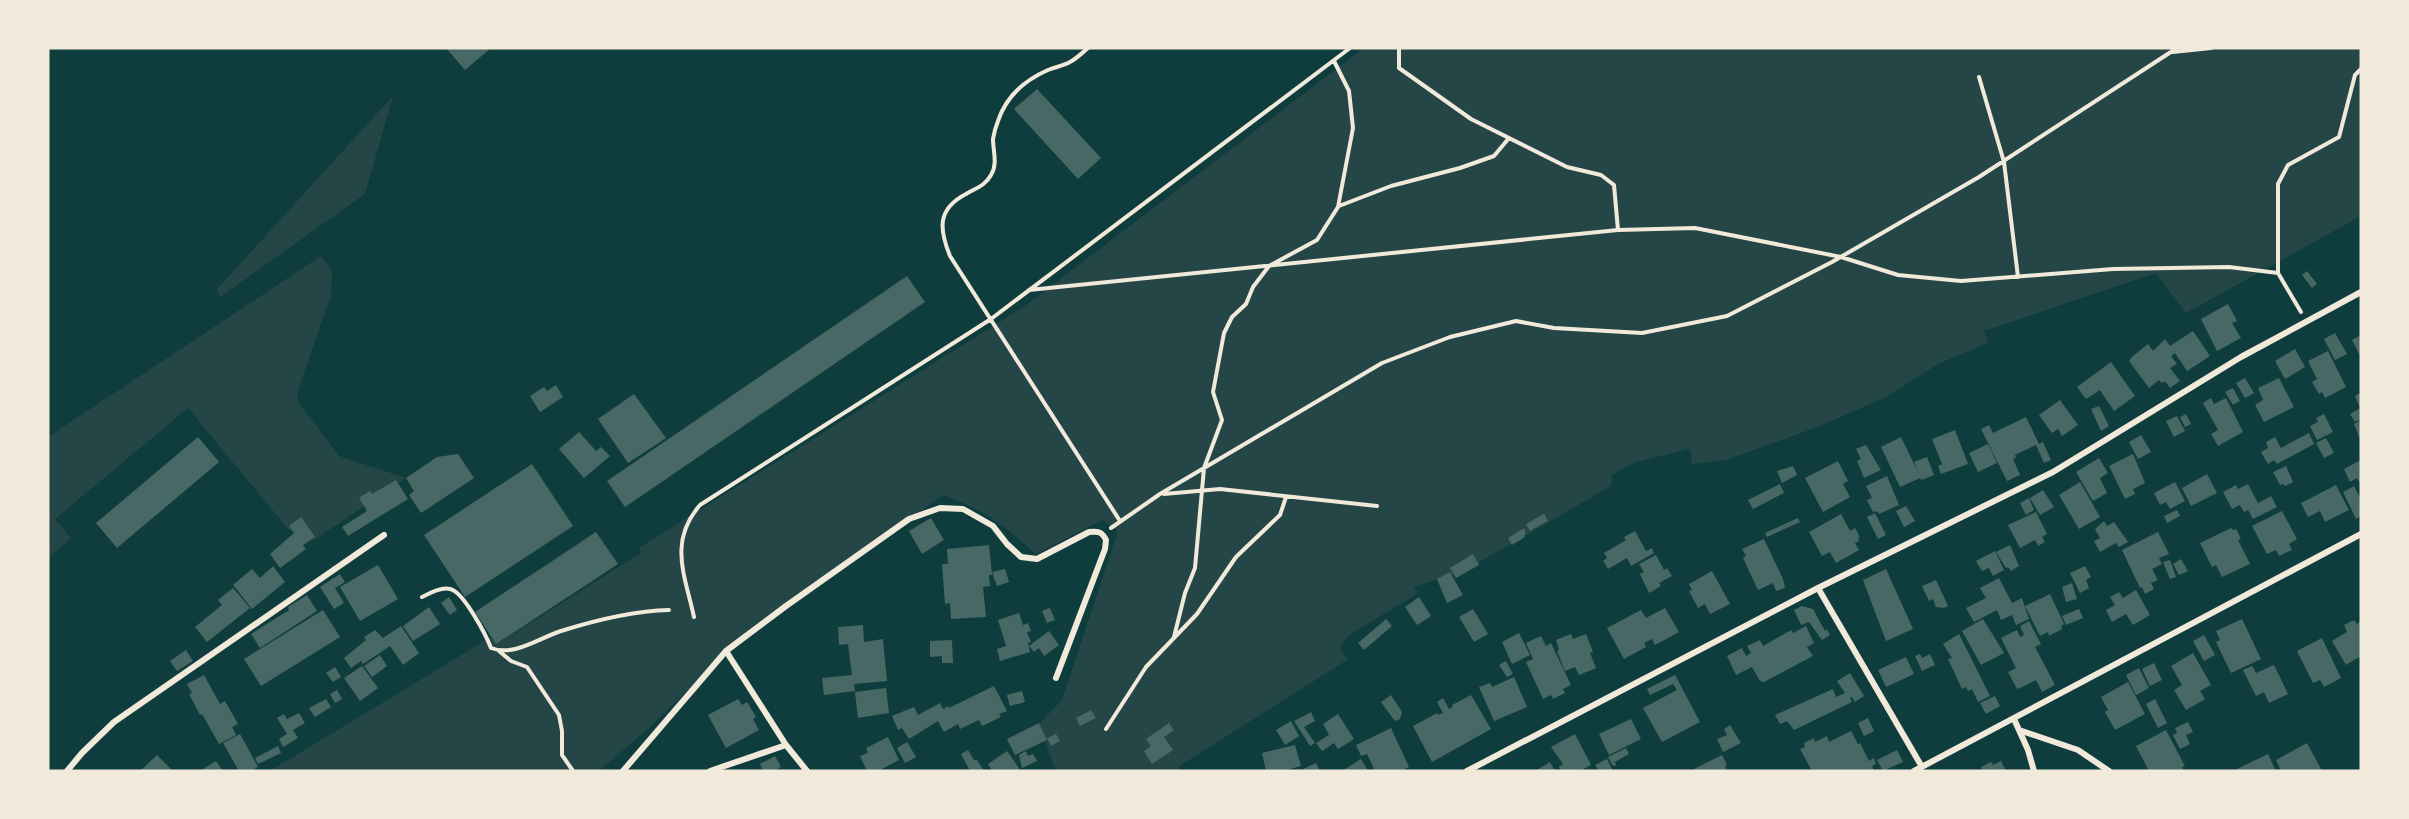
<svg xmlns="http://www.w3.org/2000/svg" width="2409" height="819" viewBox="0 0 2409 819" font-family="Rubik,sans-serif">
  <rect width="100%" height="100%" fill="#0f3d3e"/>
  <!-- green -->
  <path fill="#244646" d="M1364,48h997v168l-175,97 -30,-40 -172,58 4,12 -50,21 -52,33 -66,29 -94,34 -34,4 -2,-15 -54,13 -24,13 -1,11 -149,86 -48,15 4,6 -70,43 -8,11 7,13 -169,107 2,4h-124l-17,-47 23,-24 56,-169 -16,-11 -66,34c-33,-29 -51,-44 -93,-59l-209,150 -84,82 -51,44h-329l221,-134 6,7 144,-91 -2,-5 383,-240z
    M393,96l-28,98 -145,103 -3,-8z
    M321,256l11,15 -1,24 -34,98 1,9 41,54 67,22 -92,62 -13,-18 -12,8 -101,-122 -133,111 16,19 -23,20v-121z"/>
  <!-- building -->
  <path fill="#486865" d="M446,48h45l-26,22z
    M1037,89l64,69 -23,21 -64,-70z
    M2307,271l10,13 -5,4 -10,-13z
    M907,276l18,26 -300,205 -18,-26z
    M2228,304l9,17 -5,2 9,15 -24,13 -16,-32z
    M2193,331l17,25 -23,15 -12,-18 -4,3 6,8 -7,4 10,13 -10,7 -5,-7 -3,2 -3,-3 -10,8 -20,-27 3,-4 16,-13 5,7 12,-12 5,7z
    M2335,333l12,21 -12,6 -11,-21z
    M2361,335v23l-9,-18z
    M2295,349l10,18 -20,12 -10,-18z
    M2328,351l18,36 -21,11 -3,-6 -3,2 -7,-12 5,-3 -9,-18z
    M2111,362l24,34 -21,15 -14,-21 -14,9 -9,-12z
    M2245,378l9,15 -9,5 -9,-15z
    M2279,378l15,29 -30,15 -9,-17 8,-5 -5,-12z
    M556,385l7,12 -23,15 -10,-16 14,-9 3,4z
    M2233,388l7,13 -7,4 -8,-13z
    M2360,393l1,26 -6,3 -5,-8 10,-6 -5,-12z
    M634,394l32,44 -38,25 -30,-44z
    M2211,398l3,6 12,-6 17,34 -25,14 -7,-12 7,-4 -15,-27z
    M2060,400l18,25 -16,11 -4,-7 -6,4 -13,-18z
    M2099,406l10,20 -8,5 -10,-22z
    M2186,414l5,10 -6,3 -5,-10z
    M2324,414l9,18 -16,8 -7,-14 8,-4 -2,-4z
    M2177,416l8,15 -11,6 -8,-16z
    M2026,417l13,27 4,-2 8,18 -7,3 -8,-18 -21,10 1,3 -3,1 7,16 -13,6 -26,-52 8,-4 4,8z
    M2361,420v22l-7,-18z
    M1955,430l13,34 -27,10 -3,-8 4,-2 -10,-25z
    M579,432l17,19 5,-4 9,9 -26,22 -25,-29z
    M2309,433l5,11 -37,20 -3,-4 -6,4 -7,-12 7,-4 -2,-6 9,-5 6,11z
    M2141,435l10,17 -13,7 -9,-17z
    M198,437l21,25 -102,86 -21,-25z
    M1901,437l18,37 -5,-12 13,-5 7,18 -13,5 -1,-2 -20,9 -19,-40z
    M2326,438l8,15 -10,5 -8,-15z
    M1988,444l9,19 -19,9 -9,-19z
    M1866,445l15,25 -17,8 -7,-17 4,-2 -5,-10z
    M458,454l16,24 -53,35 -12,-18 5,-4 -8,-13 31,-21z
    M2133,454l12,29 -12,6 2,5 -10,5 -16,-33z
    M2099,458l9,15 -8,5 7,15 -14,8 -17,-29z
    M2361,460v25l-4,-7 -7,4 -6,-13z
    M1838,461l10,20 -5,3 7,13 -27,15 -18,-34z
    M532,464l41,62 -108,71 -41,-62z
    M1793,466l4,9 -15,8 -5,-12z
    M2286,466l7,16 -8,4 -1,-2 -4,1 -7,-13z
    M2207,474l10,19 -26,13 -9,-18z
    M1887,476l12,29 -20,9 -2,-3 -4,1 -6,-12 5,-2 -6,-12z
    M396,480l12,19 -60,37 -6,-9 25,-16 -8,-13 11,-7 2,3z
    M2080,482l20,35 -21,12 -20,-34z
    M2175,482l10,19 -15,8 -4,-7 -6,3 -6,-12z
    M1780,484l4,9 -31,16 -5,-9z
    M2248,484l10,19 13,-7 6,11 -24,12 -5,-9 -4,2 -4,-7 -8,4 -9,-17 13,-7 2,4z
    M2336,485l13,25 -24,12 -5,-11 -12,6 -7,-14z
    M2354,486l7,14v16l-5,3 -13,-27z
    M2043,490l11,17 -14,8 -10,-17z
    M2029,498l5,12 -8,5 -6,-12z
    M1906,506l9,15 -11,6 -8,-16z
    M2177,510l3,6 -13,7 -3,-7z
    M2282,511l15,28 -8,5 3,6 -13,6 -3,-6 -9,4 -15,-28z
    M2036,512l11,22 -5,3 3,5 -7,4 -3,-6 -15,8 -12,-23z
    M1875,513l11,22 -8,4 -11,-22z
    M1544,514l4,7 -18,10 -4,-7z
    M1841,514l9,17 5,-3 5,9 -2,1 1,3 -4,2 4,7 -23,13 -6,-11 -8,4 -13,-24z
    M301,517l14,20 -12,8 3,4 -26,19 -10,-14 24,-21 -5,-7z
    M931,518l13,22 -22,14 -13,-23z
    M1798,518l2,4 -33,15 -2,-4z
    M2104,521l3,5 7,-4 14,20 -9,5 -3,-4 -16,9 -6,-11 6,-3 -5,-9z
    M1524,528l2,6 -2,1 1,2 -13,8 -4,-7z
    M2231,528l2,2 3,-1 5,10 -3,1 12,24 -28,13 -6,-12 -4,2 -12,-24z
    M1635,531l11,20 6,-3 2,5 -23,13 -4,-8 -19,11 -5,-8 4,-3 -3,-5 22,-13 -2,-3z
    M596,532l22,32 -122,80 -21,-32z
    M2158,532l11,22 -10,4 3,6 -10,5 6,11 -7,3 3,6 -9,5 -3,-7 -2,1 -18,-38z
    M1764,539l19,40 2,9 -9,3 -3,-8 -15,7 -15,-32 3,-2 -4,-7z
    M989,545l3,30h-3l1,11 -7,1 3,30 -35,2 -1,-16 -5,1 -3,-40h6l-1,-15z
    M2010,545l9,21 -8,5 -3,-4 -2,1 -10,-16z
    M1995,551l9,19 -11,6 -4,-8 -7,3 -6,-10z
    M1473,554l6,11 -23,13 -6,-10z
    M1656,555l8,15 3,-2 5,8 -13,7 2,3 -12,7 -9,-19 4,-2 -5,-8z
    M2181,559l7,12 -9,4 -6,-11z
    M2170,560l6,17 -6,2 -7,-17z
    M378,565l20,34 -38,22 -20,-34z
    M273,566l12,16 -33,27 -19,-24 19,-16 8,9z
    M2085,566l6,11 -5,3 3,8 -9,5 -10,-20z
    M1005,569l4,13 -12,4 -5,-14z
    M1886,569l27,60 -27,12 -23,-61z
    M1712,571l18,33 -20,10 -5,-10 -7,4 -9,-17 3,-1 -3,-6z
    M1450,572l13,23 -16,8 -10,-24z
    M340,574l5,8 -10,6 9,15 -10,6 -14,-22z
    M1999,578l13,25 10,-5 7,21 -13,6 -4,-10 -11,5 -4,-10 -23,12 -8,-14 20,-10 -6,-10z
    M1936,580l12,26 -4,2 -8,-1 -3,-8 -4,2 -7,-15z
    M2072,583l5,16 -11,3 -4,-15z
    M233,588l17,20 -43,34 -12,-15 27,-22 -4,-5z
    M2136,590l14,25 -17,10 -7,-11 -14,8 -6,-12 9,-5 -5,-8 9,-5 4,6z
    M2050,594l14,30 -3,2 1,3 -13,7 -1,-4 -8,4 -15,-30z
    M307,595l10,16 -57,37 -9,-14 38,-24 -1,-3z
    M449,597l8,13 -7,5 -9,-12z
    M1419,597l12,19 -14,9 -12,-18z
    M1802,606l11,3 12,22 2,-2 3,6 -8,5 -13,-18 -8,3 -7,-15z
    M429,607l11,17 -27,17 -10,-15z
    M1050,608l5,12 -8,3 -5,-12z
    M1665,608l14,24 -24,13 -3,-6 -8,4 2,4 -22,12 -17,-31 34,-18 5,8z
    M1473,609l15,25 -14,8 -15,-25z
    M2079,609l4,9 -17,7 -4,-9z
    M323,610l17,27 -79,49 -17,-27z
    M1019,613l4,12 5,-2 3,8 -4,1 4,10 -3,1 2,9 -30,9 -3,-12 9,-3 -8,-26z
    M1386,619l6,7 -28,24 -6,-7z
    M1983,619l21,34 -23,12 -19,-34z
    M2242,619l19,40 -30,14 -15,-31 4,-2 -4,-9z
    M2354,620l3,4 4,-3v35l-15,9 -14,-24 15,-9 -3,-7z
    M2029,621l12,23 -6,3 20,38 -13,7 -6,-12 -18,9 -2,-2 -8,-15 8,-4 -15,-30 16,-8 3,7 4,-2 -4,-9z
    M863,625l1,17 19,-3 4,42 -33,3 1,7 -31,4 -2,-17 30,-3 -4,-31 -9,1 -1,-18z
    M401,626l18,27 -16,12 -13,-19 -27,18 -2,-3 -10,7 -7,-10 22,-18 -2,-3 11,-7 8,8z
    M1806,626l8,17 -7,4 6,9 -49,26 -4,-1 -8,-14 -16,8 -9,-19 15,-8 4,8 5,-3 -4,-7 13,-6 3,6 28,-16 2,3z
    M1049,631l10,14 -15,11 -5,-8 -5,4 -5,-6z
    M1519,633l11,22 -18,9 -10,-22z
    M1571,634l2,5 13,-5 7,18 -3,1 6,15 -17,7 -4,-8 -10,4 -8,-20 2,-1 -3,-10z
    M1959,634l31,62 -12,6 -6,-13 -4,2 -2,-4 -4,2 -14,-30 4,-1 -9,-14z
    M2204,635l11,20 -11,6 -11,-20z
    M1541,636l5,10 5,-3 20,42 -8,4 2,4 -12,6 -2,-4 -8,4 -17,-37 7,-3 -7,-16z
    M2322,638l19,40 -17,9 -4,-7 -7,3 -16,-32z
    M952,640l1,23h-11v-7l-12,1v-16z
    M186,650l7,11 -16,10 -7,-10z
    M2193,653l18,32 -11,6 5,8 -19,11 -12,-20 8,-5 -11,-19z
    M1920,654l2,4 8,-4 5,11 -13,6 -7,-15z
    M380,655l7,11 -15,11 -8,-11z
    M1906,657l8,17 -28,13 -8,-17z
    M1506,661l7,13 -6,3 -8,-12z
    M2154,663l8,17 -12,6 -8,-17z
    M2274,665l14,29 -19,9 -5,-11 -8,4 -13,-26 9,-4 4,7z
    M362,666l16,22 -18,13 -16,-23z
    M335,667l6,10 -8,5 -7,-9z
    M2139,668l10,20 -13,7 -10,-20z
    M1850,673l14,23 -9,6 -3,-5 -2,1 2,4 -58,28 -7,-9 -7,3 -5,-9 58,-26 3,8 9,-4 -8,-12z
    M204,675l16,29 5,-3 13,23 -6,3 4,8 -17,9 -17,-30 -2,1 -11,-21 3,-1 -5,-9z
    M1675,675l25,47 -38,20 -19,-34 34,-18 -4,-6 -23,11 -3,-6z
    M1514,677l13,30 -33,14 -15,-34 11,-4 2,4z
    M2128,682l17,32 -30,16 -10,-18 3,-2 -7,-13z
    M994,686l13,25 -8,3 2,3 -19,9 -3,-6 -19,9 -2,-5 -14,8 -6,-11 -29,18 -7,-11 -4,2 -6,-14 22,-9 4,8 22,-12 3,6 5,-3 1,2z
    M886,688l3,25 -31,5 -3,-26z
    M337,690l5,9 -7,4 -5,-9z
    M1022,691l3,11 -15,4 -3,-11z
    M1391,695l11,17 -2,7 -5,2 -14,-19z
    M1471,695l20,34 -59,33 -19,-36 24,-13 1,2 5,-2 -6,-11 6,-4 6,11 4,-2 -1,-2z
    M1995,696l5,10 -14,8 -6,-11z
    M326,699l5,8 -16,10 -6,-9z
    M738,699l4,6 5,-3 9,15 -3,2 6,11 -33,18 -18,-33z
    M2155,699l12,24 -9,5 -12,-24z
    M1091,710l5,8 -16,8 -4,-8z
    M1311,712l4,9 -11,6 11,16 -5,3 -16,-25z
    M299,713l6,10 -12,7 5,8 -15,9 -4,-8 8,-5 -10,-16 7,-4 3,5z
    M1338,714l16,25 -16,10 -4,-6 -12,8 -6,-8 13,-8 -6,-11z
    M1868,718l6,13 -10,5 -6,-13z
    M1631,719l10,20 -32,16 -10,-21z
    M1291,721l8,15 -14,9 -9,-15z
    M2188,722l5,10 -7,3 4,9 -10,5 -7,-14 4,-2 -2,-5z
    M1039,723l8,17 -32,15 -8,-16z
    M1169,723l5,7 -10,7 9,13 -21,14 -8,-13 7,-5 -5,-7z
    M1730,725l11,18 -18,9 -6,-13 10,-4 -3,-6z
    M1391,728l18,39 -8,4h-26l-8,-17 -6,2 -5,-11z
    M2166,730l19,36 -3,1 2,4h-35l-13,-25z
    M1851,731l7,13 2,-1 9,18 5,-3 2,6 -4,2 2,5h-62l-12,-22 5,-2 -1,-4 10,-5 1,4 12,-6 2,6z
    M240,734l18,33 -7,4h-12l-16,-28z
    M1056,734l4,7 -9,5 -4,-8z
    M1575,734l16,31 -11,6h-19l-2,-4 4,-3 -12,-17z
    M888,737l11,23 -21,11h-11l-7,-15 8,-3 -2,-5z
    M907,742l9,15 -11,6 -8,-15z
    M2307,743l15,28h-41l-5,-11z
    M1295,745l6,21 -18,5h-17l-4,-18z
    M278,746l3,7 -23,11 -3,-6z
    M1626,748l3,6 -14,8 1,3 -3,1 -5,-9z
    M968,750l6,10h3l7,11h-14l-9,-17z
    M1897,750l6,12 -20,9 -6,-11z
    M1007,751l14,20h-29l-4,-7z
    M1026,751l2,5 5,-2 4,7 -15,7 -3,-13z
    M2268,754l8,17h-38l-1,-2z
    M157,755l16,16h-33z
    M1722,755l5,10 -2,1 2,5h-32l-1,-2z
    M775,756l6,11 -7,4h-11l-3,-7z
    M1361,759l7,12h-26z
    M1607,759l6,12h-14l-4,-6z
    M216,761l7,10h-23z
    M2001,761l5,10h-23l-2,-4 10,-5 2,3z
    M1550,762l5,9h-20z
    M1316,763l4,8h-16l-1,-2z"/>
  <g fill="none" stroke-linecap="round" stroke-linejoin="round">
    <!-- path -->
    <path stroke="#f1e9da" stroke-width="4" d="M1088,48c-6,5 -12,11 -18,14 -7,4 -15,5 -22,8 -23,10 -42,27 -50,51 -2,5 -4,12 -5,18 0,12 5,25 -2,36 -6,11 -15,13 -25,19 -29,15 -27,35 -16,62l170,265
      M1399,48v20l72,51 96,48 34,8 13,10 4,45
      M2173,52l38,-4
      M1979,77l25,85 14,115
      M1339,206l52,-20 69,-18 34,-12 15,-18
      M2278,273v-89l10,-19 51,-28 16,-62 6,-6
      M1029,290l589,-60 77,-2 146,29 57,18 63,6 152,-12 116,-2 49,6 23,39
      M1164,494l56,-5 157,17
      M1111,528l49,-34 222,-131 68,-26 66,-16 38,7 88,5 85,-17 105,-54 147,-85 198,-129
      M422,597c8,-4 19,-10 28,-8 13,2 36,46 41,59 23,9 48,-10 70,-17 35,-11 71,-20 108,-21
      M694,617c-9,-42 -26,-75 6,-112l291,-186 359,-271
      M1174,637l11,-44 10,-25 9,-100 18,-48 -9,-28 11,-59 8,-16 14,-13 7,-17 16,-21 48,-26 21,-33 15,-79 -4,-37 -15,-30
      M499,651l12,10 16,6 32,48 3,16v24l11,16
      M1106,729l40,-62 51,-53 39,-57 44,-42 6,-18"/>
    <!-- minor -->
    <path stroke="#f1e9da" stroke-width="6" d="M1818,588l104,179
      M726,651l60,94 21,26
      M2014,719l14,31 6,21
      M2019,730l59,20 31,21
      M67,771l15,-18 32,-31 270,-187
      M623,771l103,-120 60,-45 123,-87 31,-11 23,1 30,17 14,18 14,13 16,2 52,-27c10,-1 13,0 17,8l-1,9 -49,129
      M710,771l76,-26
      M1467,771l351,-183 235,-116 188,-115 120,-65
      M1914,771l447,-237"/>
  </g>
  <!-- border -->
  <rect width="2409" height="819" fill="none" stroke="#f1e9da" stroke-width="99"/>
</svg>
